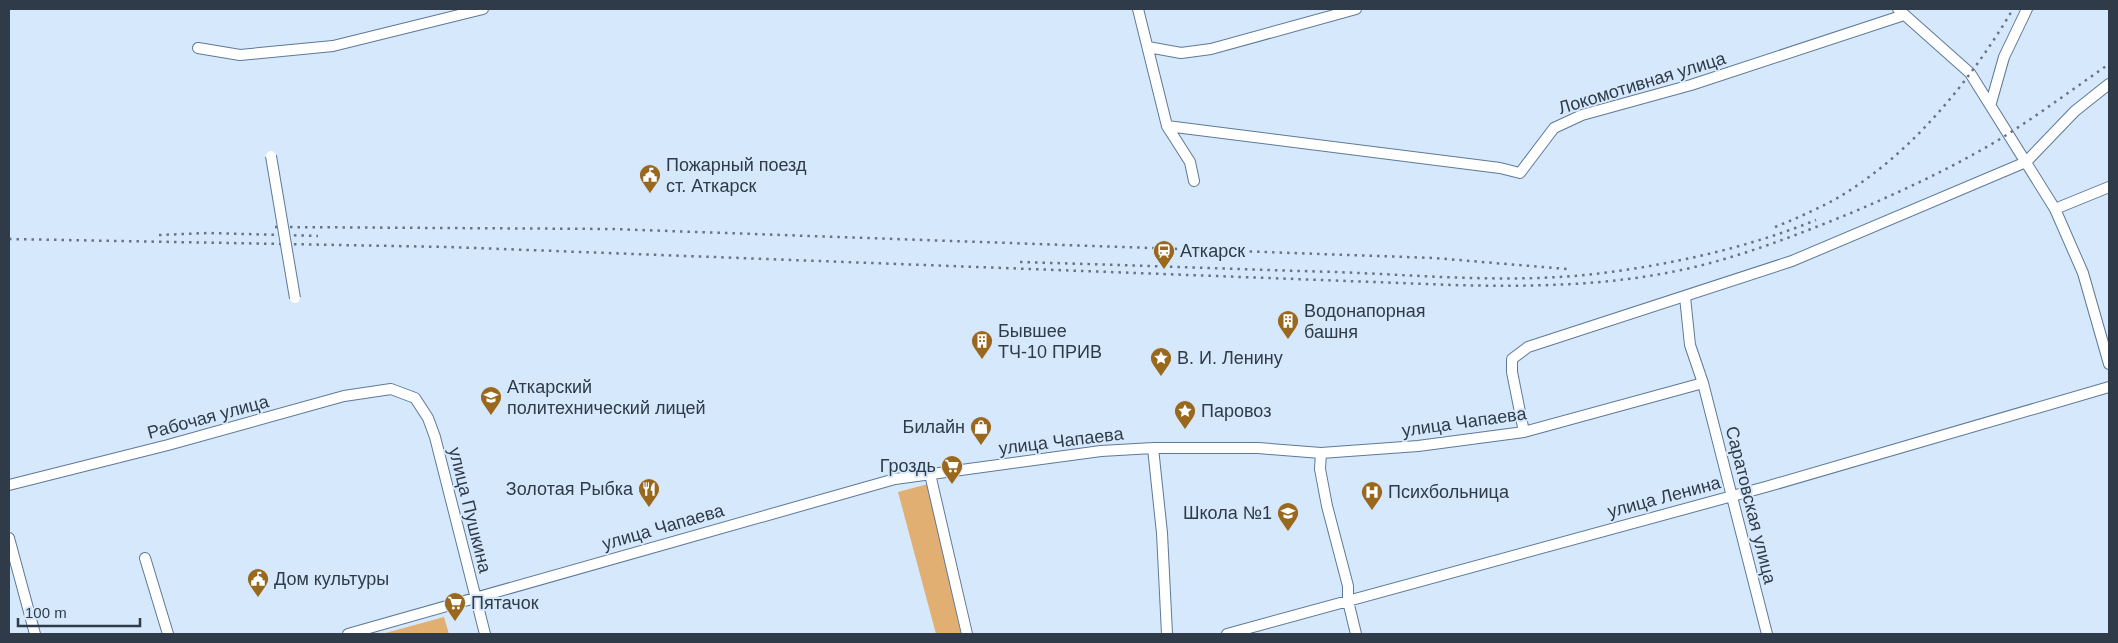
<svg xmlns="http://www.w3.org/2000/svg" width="2118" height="643" viewBox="0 0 2118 643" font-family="Helvetica,sans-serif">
  <rect width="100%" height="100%" fill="#d6e8fc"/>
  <!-- green -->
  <path fill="#e1af72" d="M928,484l33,150h-25l-38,-142z
    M444,617l5,17h-67z"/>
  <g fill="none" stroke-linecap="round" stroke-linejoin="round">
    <!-- minor casing -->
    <g stroke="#5e7997" stroke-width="12">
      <path id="minor" d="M1138,9l29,117 23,36 4,19
        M1898,9l72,64 85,136 28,64 26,91
        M1148,47l33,6 30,-4 145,-40
        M198,48l42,7 93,-9 150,-37
        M1991,103l13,-46 23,-48
        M1167,126l333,42 20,5 34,-45 28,-13 109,-30 213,-70
        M2055,209l54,-22
        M1703,383l64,251
        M1524,432l-12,-60v-13l16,-12 264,-86 234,-99 49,-51 34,-27
        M1153,448l9,85 5,101
        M1321,453l-1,16 7,37 21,80v15l8,33
        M930,474l37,160
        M9,485l159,-40 176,-49 47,-7 24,9 13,20 7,19 50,197
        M9,538l26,96
        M145,558l23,76
        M348,634l547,-155 206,-28 52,-3h105l63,5 97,-7 106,-14 179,-49 -13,-38 -5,-48
        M1227,634l542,-148 340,-99"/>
    </g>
    <!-- minor -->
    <use href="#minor" stroke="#fff" stroke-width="10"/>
    <!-- rail -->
    <path stroke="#667483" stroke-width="2.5" stroke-dasharray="2.5 5" stroke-linecap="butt" d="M275,227l337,2 822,29 133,11
      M1775,227c20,-8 40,-17 59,-27 75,-43 136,-118 179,-191
      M159,235l49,-2 110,3
      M9,239l440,8 1004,38c78,2 156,1 233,-16 57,-13 111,-34 165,-56 51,-22 101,-45 149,-74 37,-23 73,-50 109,-75
      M1020,262c105,3 210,7 315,10 82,3 167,11 250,3 76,-8 160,-26 231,-55"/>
    <!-- minor-bridge casing -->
    <g stroke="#5e7997" stroke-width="12" stroke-linecap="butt">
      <path id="minor-bridge" d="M271,156l24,142"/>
    </g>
    <!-- minor-bridge -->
    <use href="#minor-bridge" stroke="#fff" stroke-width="10"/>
  </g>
  <!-- icons -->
  <defs>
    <g id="civic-pin" transform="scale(1.125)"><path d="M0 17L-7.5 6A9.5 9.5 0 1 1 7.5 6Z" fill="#9a681d" stroke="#d6e8fc"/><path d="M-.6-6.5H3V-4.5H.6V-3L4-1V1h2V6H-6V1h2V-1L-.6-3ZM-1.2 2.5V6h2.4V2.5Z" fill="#fff"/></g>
    <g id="station-pin" transform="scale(1.125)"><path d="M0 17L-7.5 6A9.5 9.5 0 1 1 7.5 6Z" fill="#9a681d" stroke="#d6e8fc"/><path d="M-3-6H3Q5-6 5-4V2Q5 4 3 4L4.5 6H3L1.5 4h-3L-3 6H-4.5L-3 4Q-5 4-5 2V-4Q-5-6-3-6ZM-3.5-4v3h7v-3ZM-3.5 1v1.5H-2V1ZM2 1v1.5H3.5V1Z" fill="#fff"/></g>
    <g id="building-pin" transform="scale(1.125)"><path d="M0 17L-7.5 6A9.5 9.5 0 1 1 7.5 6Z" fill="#9a681d" stroke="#d6e8fc"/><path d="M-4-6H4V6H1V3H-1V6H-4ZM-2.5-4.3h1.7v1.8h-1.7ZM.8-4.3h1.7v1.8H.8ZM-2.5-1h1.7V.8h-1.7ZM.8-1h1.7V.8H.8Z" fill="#fff"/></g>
    <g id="sight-pin" transform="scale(1.125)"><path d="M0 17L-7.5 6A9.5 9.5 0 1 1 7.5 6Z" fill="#9a681d" stroke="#d6e8fc"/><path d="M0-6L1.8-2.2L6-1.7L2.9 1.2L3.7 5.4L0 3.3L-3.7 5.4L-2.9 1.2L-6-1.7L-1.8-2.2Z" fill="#fff"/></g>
    <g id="school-pin" transform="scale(1.125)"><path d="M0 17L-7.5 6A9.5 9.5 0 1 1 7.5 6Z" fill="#9a681d" stroke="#d6e8fc"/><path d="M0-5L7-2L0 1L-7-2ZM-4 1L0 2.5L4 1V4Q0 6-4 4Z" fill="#fff"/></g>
    <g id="shop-pin" transform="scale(1.125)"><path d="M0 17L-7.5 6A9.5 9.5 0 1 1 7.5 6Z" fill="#9a681d" stroke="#d6e8fc"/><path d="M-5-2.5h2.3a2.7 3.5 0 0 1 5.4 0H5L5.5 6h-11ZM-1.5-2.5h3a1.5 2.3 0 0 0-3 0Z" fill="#fff"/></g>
    <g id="supermarket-pin" transform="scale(1.125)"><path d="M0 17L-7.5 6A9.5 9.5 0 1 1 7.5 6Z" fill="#9a681d" stroke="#d6e8fc"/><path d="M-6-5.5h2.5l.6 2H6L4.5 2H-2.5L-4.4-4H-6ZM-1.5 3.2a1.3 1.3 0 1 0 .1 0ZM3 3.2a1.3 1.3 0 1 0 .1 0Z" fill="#fff"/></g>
    <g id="restaurant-pin" transform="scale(1.125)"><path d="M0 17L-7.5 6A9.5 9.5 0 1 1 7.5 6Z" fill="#9a681d" stroke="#d6e8fc"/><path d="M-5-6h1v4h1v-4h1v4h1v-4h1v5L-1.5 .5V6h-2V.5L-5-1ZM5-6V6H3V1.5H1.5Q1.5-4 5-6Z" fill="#fff"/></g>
    <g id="hospital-pin" transform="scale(1.125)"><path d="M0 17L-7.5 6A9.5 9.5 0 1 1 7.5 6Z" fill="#9a681d" stroke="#d6e8fc"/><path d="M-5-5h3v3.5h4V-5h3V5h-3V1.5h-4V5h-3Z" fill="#fff"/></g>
  </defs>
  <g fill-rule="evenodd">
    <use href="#civic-pin" x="650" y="175"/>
    <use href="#station-pin" x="1164" y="251"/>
    <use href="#building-pin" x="1288" y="321"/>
    <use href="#building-pin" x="982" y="341"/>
    <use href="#sight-pin" x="1161" y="358"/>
    <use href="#school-pin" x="491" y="397"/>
    <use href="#sight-pin" x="1185" y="411"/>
    <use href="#shop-pin" x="981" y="427"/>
    <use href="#supermarket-pin" x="952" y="466"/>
    <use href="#restaurant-pin" x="649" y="489"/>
    <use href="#hospital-pin" x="1372" y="492"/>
    <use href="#school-pin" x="1288" y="513"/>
    <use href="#civic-pin" x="258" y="579"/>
    <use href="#supermarket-pin" x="455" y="603"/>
  </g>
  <g text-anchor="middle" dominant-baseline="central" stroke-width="4" stroke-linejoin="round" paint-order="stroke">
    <!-- street labels -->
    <g font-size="18" fill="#2f3b48" stroke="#d6e8fc">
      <text transform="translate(1642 83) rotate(-17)">Локомотивная улица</text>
      <text transform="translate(208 417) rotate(-15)">Рабочая улица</text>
      <text transform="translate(1464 422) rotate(-8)">улица Чапаева</text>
      <text transform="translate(1061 441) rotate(-7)">улица Чапаева</text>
      <text transform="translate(1664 497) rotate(-15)">улица Ленина</text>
      <text transform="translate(1751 505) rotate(76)">Саратовская улица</text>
      <text transform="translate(470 510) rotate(76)">улица Пушкина</text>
      <text transform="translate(663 527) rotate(-16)">улица Чапаева</text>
    </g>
    <!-- poi labels -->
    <g font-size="18" fill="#2f3b48" stroke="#d6e8fc" text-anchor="start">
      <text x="666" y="165">Пожарный поезд<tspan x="666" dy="21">ст. Аткарск</tspan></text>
      <text x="1180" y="251">Аткарск</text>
      <text x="1304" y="311">Водонапорная<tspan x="1304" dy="21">башня</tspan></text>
      <text x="998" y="331">Бывшее<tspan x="998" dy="21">ТЧ-10 ПРИВ</tspan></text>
      <text x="1177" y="358">В. И. Ленину</text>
      <text x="507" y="387">Аткарский<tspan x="507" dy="21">политехнический лицей</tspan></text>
      <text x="1201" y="411">Паровоз</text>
      <text x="965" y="427" text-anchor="end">Билайн</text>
      <text x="936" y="466" text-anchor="end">Гроздь</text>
      <text x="633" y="489" text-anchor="end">Золотая Рыбка</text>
      <text x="1388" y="492">Психбольница</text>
      <text x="1272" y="513" text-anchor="end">Школа №1</text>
      <text x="274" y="579">Дом культуры</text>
      <text x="471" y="603">Пятачок</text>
    </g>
  </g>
  <!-- border -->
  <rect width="2118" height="643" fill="none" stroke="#2f3b48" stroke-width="20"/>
  <!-- scale -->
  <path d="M18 618v8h122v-8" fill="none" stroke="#2f3b48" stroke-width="2.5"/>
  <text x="25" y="618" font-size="15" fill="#2f3b48" stroke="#d6e8fc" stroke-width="4" paint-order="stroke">100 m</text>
</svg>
